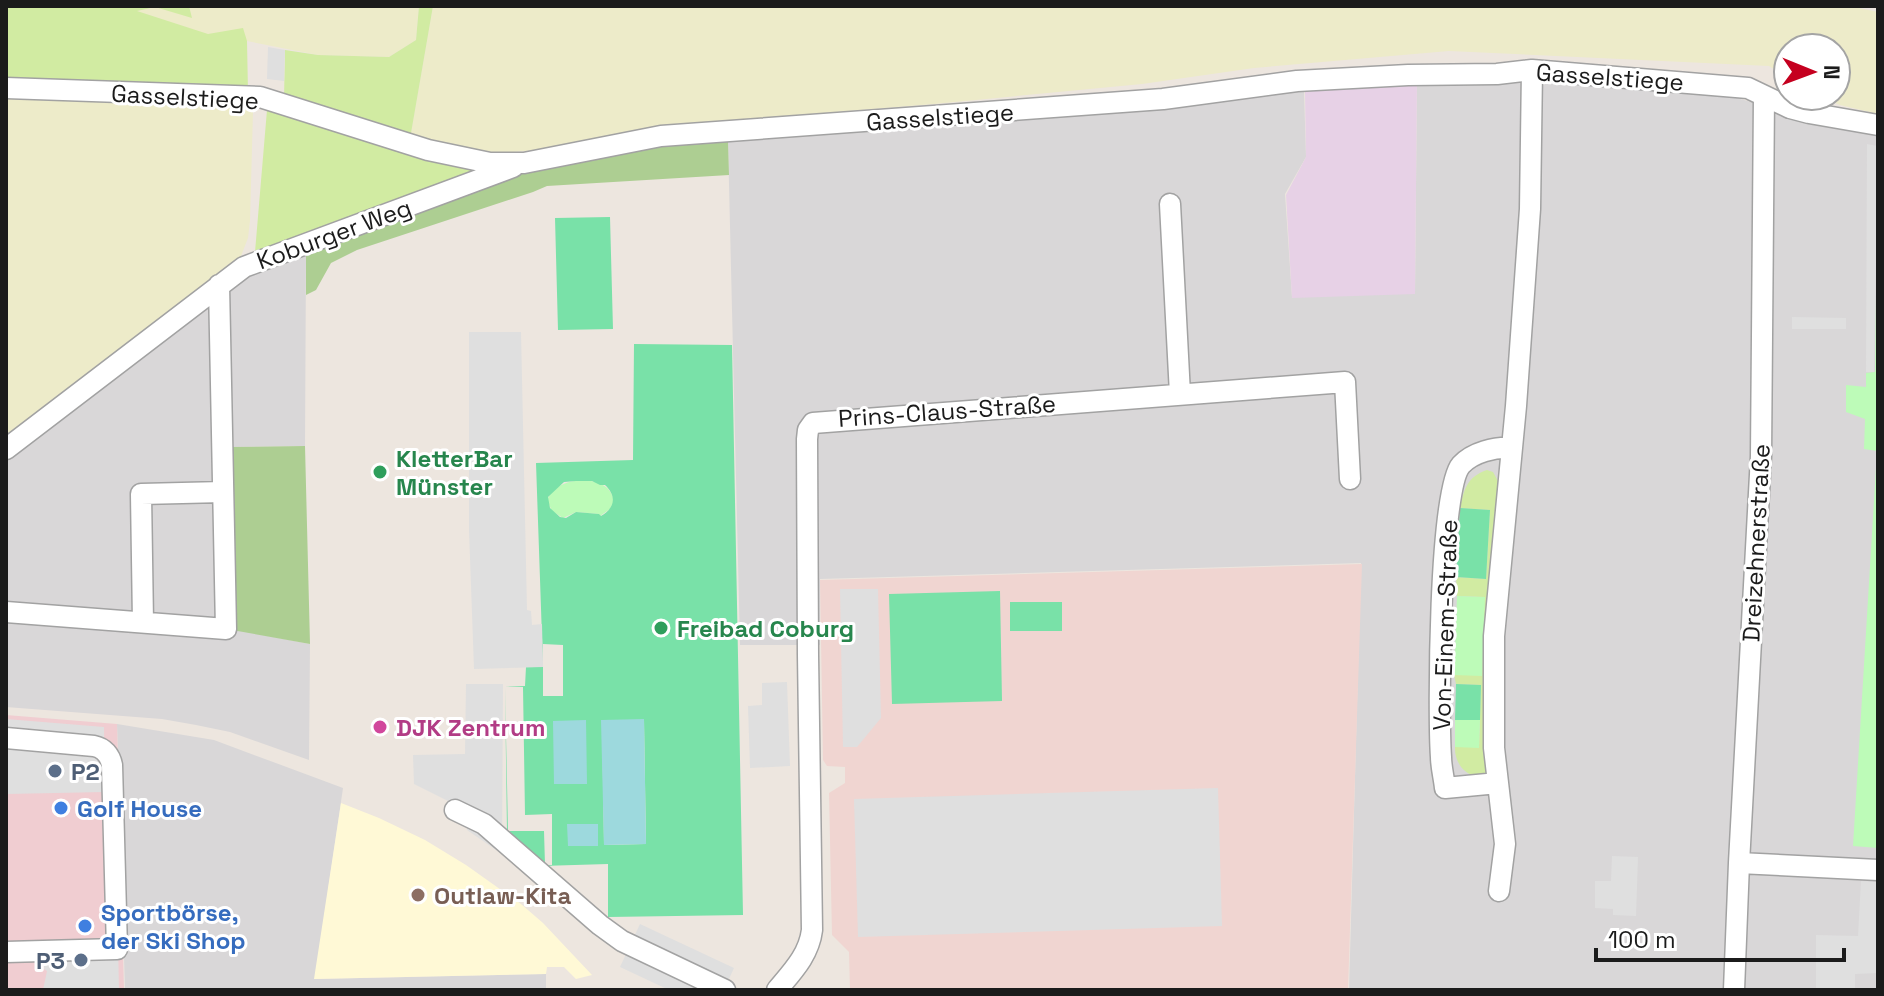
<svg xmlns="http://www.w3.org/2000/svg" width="1884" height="996" viewBox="0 0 1884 996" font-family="'Space Grotesk',sans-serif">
  <rect width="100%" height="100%" fill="#ede6df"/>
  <!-- residential -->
  <path fill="#d9d7d8" d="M1547,79l167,12 87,26 77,14v859h-529l12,-427 -541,16v66h-80l-12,-503 439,-33 137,-18 2,66 -21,37 7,103 123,-4 2,-213z
    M306,254l-1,192 -77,1 4,182 78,15 -1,116 -79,-28 -34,-7 -34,-6 -156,-12v-247l119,-88 120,-94z
    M117,724l97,16 129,48 -28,191 231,-5v16h-421z"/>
  <!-- commercial -->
  <path fill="#f0cdd1" d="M6,715l111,9 7,266h-118z"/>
  <!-- industrial -->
  <path fill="#e7d1e6" d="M1417,80l-2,214 -123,4 -6,-103 20,-38 -1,-66 36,-6z"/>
  <!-- education -->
  <path fill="#fff9d6" d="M341,803l38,15 46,22 41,25 55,39 22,19 49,52 -16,4 -12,-12h-17l-1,7 -232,5z"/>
  <!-- military -->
  <path fill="#f0d5d1" d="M1362,564l-14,426h-498l-1,-38 -17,-17 -3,-142 16,-10v-16l-18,-1 -4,-6 -3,-180z"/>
  <!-- farmland -->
  <path fill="#edebc9" d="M124,6h295l-3,34 -27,17 -71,-2 -71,-14 -77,4z
    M433,6h1426v2l19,4v102l-38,-9 -20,-9h16v-48h-48v30l-19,-12 -320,-15 -195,17 -112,16 -208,20 -269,22 -117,23 -46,4 -47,-3 -45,-11z
    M6,94l238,8 9,9 -3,110 -2,17 -7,18 -12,13 -223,166z"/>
  <!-- grass -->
  <path fill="#d1eba2" d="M6,6h183l3,12 -37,-11 -18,4 71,23 35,-6 4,13 1,51 -242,-8z
    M419,6h14l-23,133 -126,-40 1,-49 33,5 71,2 27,-17z
    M267,110l228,60 -235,85 -5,-3z
    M1487,470l6,2 5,9 -4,101 -5,191c-18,10 -35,-7 -34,-26h24l2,-62 -25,-1 -2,-9h28l2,-78 -27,-1 -1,-19 30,2 4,-69 -30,-2c4,-19 7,-31 27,-38z"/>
  <!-- forest -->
  <path fill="#adce92" d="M728,142l1,33 -182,11 -14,6 -176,58 -26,13 -15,27 -10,5v-41l207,-79 28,-7 127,-25z
    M305,446l5,198 -78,-14 -4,-183z"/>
  <!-- park -->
  <path fill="#bdfbb8" d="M1877,218h1v630l-25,-2 24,-395 -13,-2 1,-30 -19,-7v-27l20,2v-14l9,-1z
    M585,480c15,2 26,6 29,21l-4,8 -10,7 -1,-2 -23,-2 -13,6 -11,-7 -5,-11c8,-16 21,-19 38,-20z
    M1457,596l28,1 -3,79 -28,-1z
    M1455,720h25l-1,28 -24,-1z"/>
  <!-- pitch -->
  <path fill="#79e1a8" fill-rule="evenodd" d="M610,217l3,112 -55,1 -3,-112z
    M634,344l98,1 11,570 -135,2v-53l-67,2 -34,-34 -2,-145 20,-1 1,-19 17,-1 -7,-203 97,-3zM576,481h16l8,4h5c12,11 10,23 -4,31l-2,-2 -23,-2 -10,6 -6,-1 -10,-9 -2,-11 16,-15zM543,644l20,1v51h-20zM505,687h18l2,128 27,-1v51h-7l-1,-34h-36zM602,720h42l2,124 -42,1z
    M1460,508l30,2 -4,69 -30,-2z
    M1000,591l2,110 -110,3 -3,-110z
    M1010,602h52v29h-52z
    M1456,684l25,1 -1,35h-25z"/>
  <!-- parking -->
  <path fill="#dfdfdf" d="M268,47l17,3 -1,31 -17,-2z
    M1867,144l11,2 -4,226h-8z
    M1792,317l54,1v11h-54z
    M469,332h52l6,278 4,1 1,14 10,-1 1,43 -69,2 -5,-139z
    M878,589l3,129 -24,29h-14l-3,-158z
    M787,682l3,84 -40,2 -2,-62 14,-1v-22z
    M466,684h37l-1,170 -35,-24 -3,-21 -50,-25 -1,-29 52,-1z
    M6,719l98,8 1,65 -99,2z
    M1218,788l4,138 -364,11 -4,-138z
    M1612,856l26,1 -2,59 -23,-1v-6l-18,-1v-27h16z
    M1861,881l17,1v91l-23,1v16h-39v-55l42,1z
    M640,924l94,44 -10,22h-55l-49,-23z
    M118,943l1,47h-76l4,-19 -3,-2v-24z"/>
  <!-- water -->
  <path fill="#9dd9dd" d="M644,719l2,125 -42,1 -3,-125z
    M586,720l1,64h-33l-1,-63z
    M567,824h31v22h-30z"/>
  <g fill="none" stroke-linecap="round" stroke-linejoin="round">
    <!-- minor casing -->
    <g stroke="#a2a2a2" stroke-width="23">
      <path id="minor" d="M6,88l254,9 168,53 62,13h34l137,-27 502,-37 134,-18 111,-6 89,-1 35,-4 216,18 42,20 19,5 69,12
        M1170,204l10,190
        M6,449l238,-182 269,-100
        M6,612l220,17 -7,-344
        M143,622l-2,-128 82,-2
        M6,738l88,8c10,2 16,9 18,19l5,184 -111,3
        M1498,783l-53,5c-1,-10 -4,-21 -4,-31 -3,-42 -2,-267 20,-292 12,-13 34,-18 50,-17
        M455,810l29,14 116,101 22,16 103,49
        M1739,863l139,7
        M1499,891l6,-47 -11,-96v-112l22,-230 14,-197 2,-139
        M777,990c15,-18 32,-35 35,-60l-4,-275 -1,-216 1,-9 5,-7 532,-41 5,97
        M1734,990l5,-127 22,-407 3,-360"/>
    </g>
    <!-- minor -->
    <use href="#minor" stroke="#fff" stroke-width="20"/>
  </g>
  <!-- markers -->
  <g fill="#2e9e5b" stroke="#fff" stroke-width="3">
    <circle cx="380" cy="472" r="8"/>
    <circle cx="661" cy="628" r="8"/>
  </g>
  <circle fill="#d1479c" stroke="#fff" stroke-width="3" cx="380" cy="727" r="8"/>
  <g fill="#5c6f8a" stroke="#fff" stroke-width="3">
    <circle cx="55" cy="771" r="8"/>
    <circle cx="81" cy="960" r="8"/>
  </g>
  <g fill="#3f7fe0" stroke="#fff" stroke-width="3">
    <circle cx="61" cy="808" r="8"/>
    <circle cx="85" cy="926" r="8"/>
  </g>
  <circle fill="#8d6e63" stroke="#fff" stroke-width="3" cx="418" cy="895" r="8"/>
  <g text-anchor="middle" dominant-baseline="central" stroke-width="6" stroke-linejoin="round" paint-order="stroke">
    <!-- street labels -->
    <g font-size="24" fill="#1b1b1b" stroke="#fff">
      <text transform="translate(1610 77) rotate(4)">Gasselstiege</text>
      <text transform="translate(185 97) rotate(3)">Gasselstiege</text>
      <text transform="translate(940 117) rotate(-4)">Gasselstiege</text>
      <text transform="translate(334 234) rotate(-20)">Koburger Weg</text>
      <text transform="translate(947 411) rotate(-4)">Prins-Claus-Straße</text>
      <text transform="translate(1756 543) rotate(-87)">Dreizehnerstraße</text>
      <text transform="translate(1445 625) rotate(-88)">Von-Einem-Straße</text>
    </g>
    <!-- leisure labels -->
    <g font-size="24" font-weight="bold" fill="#27864d" stroke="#fff" text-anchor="start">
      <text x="396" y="458">KletterBar<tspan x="396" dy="28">Münster</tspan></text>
      <text x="677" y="628">Freibad Coburg</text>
    </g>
    <!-- hotel labels -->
    <g font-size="24" font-weight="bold" fill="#b23c85" stroke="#fff" text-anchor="start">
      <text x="396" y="727">DJK Zentrum</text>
    </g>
    <!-- service labels -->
    <g font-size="24" font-weight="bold" fill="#4e5e75" stroke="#fff" text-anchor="start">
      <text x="71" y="771">P2</text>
      <text x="65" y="960" text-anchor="end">P3</text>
    </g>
    <!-- shop labels -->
    <g font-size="24" font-weight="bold" fill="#366cbe" stroke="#fff" text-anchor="start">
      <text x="77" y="808">Golf House</text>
      <text x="101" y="912">Sportbörse,<tspan x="101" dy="28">der Ski Shop</tspan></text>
    </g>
    <!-- education labels -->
    <g font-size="24" font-weight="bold" fill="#785e54" stroke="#fff" text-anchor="start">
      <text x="434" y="895">Outlaw-Kita</text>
    </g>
  </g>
  <!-- border -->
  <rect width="1884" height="996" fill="none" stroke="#1b1b1b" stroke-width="16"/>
  <!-- north arrow -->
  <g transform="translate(1812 72) rotate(91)"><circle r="38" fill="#ffffff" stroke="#a4a4a4" stroke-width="2"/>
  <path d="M0-6L14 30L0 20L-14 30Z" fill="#c5001f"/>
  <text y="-12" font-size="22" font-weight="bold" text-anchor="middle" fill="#1b1b1b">N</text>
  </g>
  <!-- scale -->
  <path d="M1596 948v12h248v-12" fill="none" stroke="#1b1b1b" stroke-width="4"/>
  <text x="1608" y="948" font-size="24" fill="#1b1b1b" stroke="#ffffff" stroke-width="6" paint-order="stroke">100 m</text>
</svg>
